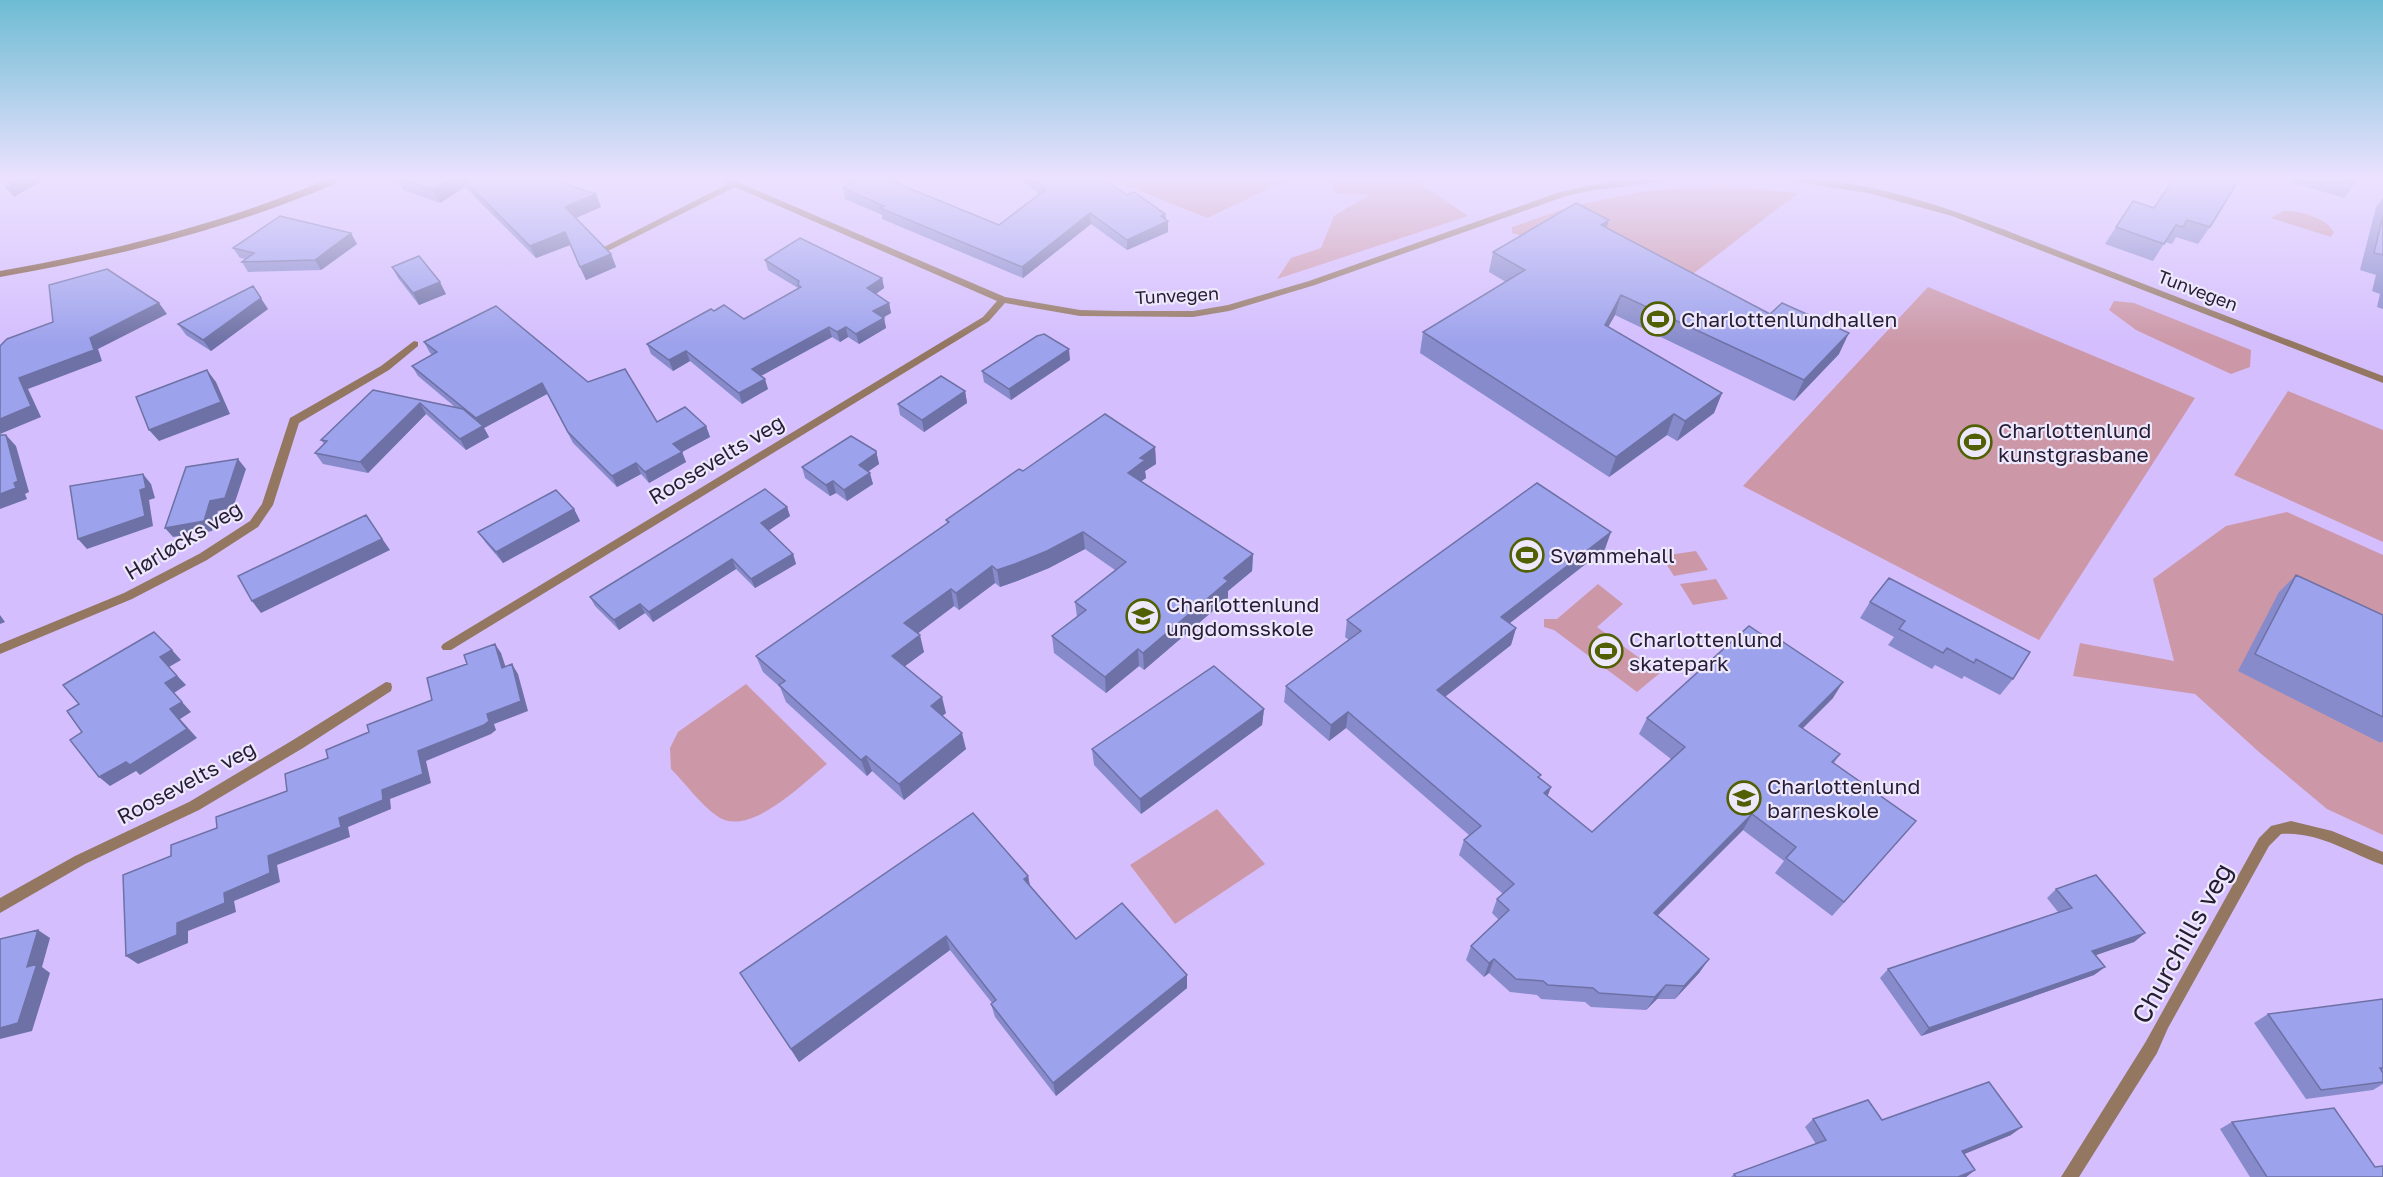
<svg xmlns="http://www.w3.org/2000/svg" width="2383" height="1177" viewBox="0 0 2383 1177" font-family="'Golos Text',sans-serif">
  <rect width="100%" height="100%" fill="#d4befe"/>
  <!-- green -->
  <path fill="#cc98a7" d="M1109,178h310l-1,4 50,34 -191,63 14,-21 30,-10 13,-32 35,-21 -35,-2 -3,-13 -42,-1 -82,39z
    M1719,185l79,8 -117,90 -169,-50v-6l61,-21 73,-15z
    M2283,211c17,0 42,6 51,21l-3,5 -60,-19z
    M1928,287l267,111 -156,242 -296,-154z
    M2114,301l20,2 117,47 -1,17 -19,7 -95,-44 -27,-20z
    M2288,391l95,39v112l-149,-67z
    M2287,512l96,43v280l-56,-26 -68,-57 -64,-58 -122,-18 7,-33 94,18 -21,-82 73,-53z
    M1696,551l12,19 -34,6 -13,-20z
    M1716,579l12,20 -35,6 -13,-21z
    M1598,584l25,20 -26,23 63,46 -23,19 -83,-62 -10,-3v-8h13z
    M746,684l81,80c-24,19 -78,75 -110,52 -17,-12 -31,-32 -46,-47l-1,-21 8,-16z
    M1217,809l48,55 -90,60 -45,-59z"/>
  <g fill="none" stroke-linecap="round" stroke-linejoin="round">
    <!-- street -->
    <path fill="#937761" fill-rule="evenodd" d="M717,178h11l277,119 75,13 40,1h73l35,-6 81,-24 251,-89c34,-8 72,-16 107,-14l-4,3 -74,10 -23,5 -251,89 -86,26 -36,6 -113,-1 -75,-13 -16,18 -538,329h-8l-2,-3 2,-3 540,-327 14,-16 -262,-114 -125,63 -3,1 -5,-3 126,-64z
      M1787,178c99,0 204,47 295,82 101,39 201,78 301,116v7l-431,-167 -84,-23 -77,-12z
      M414,341l4,1v4l-29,24 -90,53 -26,82 -15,22 -51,33 -75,39 -132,55v-10l124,-51 75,-39 51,-33 12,-17 28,-86 91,-52z
      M386,682l5,1 1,4 -1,4 -88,57 -104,62 -114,54 -85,49v-15l75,-42 114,-54 104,-62z
      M2291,821l41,10 51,21v13c-33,-12 -65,-34 -102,-31l-12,12 -101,182 -11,25 -78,124h-18l84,-134 114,-205 12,-12z"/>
    <!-- secondary -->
    <path fill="#764e2c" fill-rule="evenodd" d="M331,178h11c-13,11 -41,19 -58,26 -92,34 -187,56 -284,73v-6c114,-20 224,-48 331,-93z"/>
  </g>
  <!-- wall -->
  <path fill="#878bcb" d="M396,178h152l48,16 5,13 -25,11 35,36 5,13 -30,13 -16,-35 -34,13 -71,-71 -25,16 -37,-13z
    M814,178h82v5l103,42 40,-31 -20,-16h84l24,17 38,19 3,18 -41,18 -36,-26 -68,54 -141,-59v-4l-37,-16 -2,-11 8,-5z
    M2291,178h67l-1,3 -13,17 -54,-16z
    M2383,198v111l-6,-2 3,-13 -8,-3 4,-16 -16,-5 16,-63z
    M2133,201l77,26 -12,17 -22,-7 -4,7 -7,-2 -12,19 -48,-17z
    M1606,227l233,127 -45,47 -179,-86 -7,12 114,66 -8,20 -37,28 -10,-6 -58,42 -189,-124 3,-21 83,-50 -17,-10 4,-20z
    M357,244l-36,26 -73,2 -6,-10 4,-3 -6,-1 -7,-10z
    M765,260l117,18 2,10 -9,6 14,9 2,10 -8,4 1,1 2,10 -27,16 -11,-7 -8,5 -8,-5 -71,39 7,13 -26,15 -52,-43 -17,10 -22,-17 -4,-10 67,-33 30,8 54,-31 -30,-18z
    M392,267l54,27 -27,11 -21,-27z
    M268,309l-57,42 -25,-16 -8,-11z
    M424,342l164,40 69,40 49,4 4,11 -28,15 4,10 -37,21 -8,-9 -24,13 -44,-44 -26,-49 -63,34 5,9 -23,13 -40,-36 -58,59 -45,-9 -8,-11 9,-9 -3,-4 52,-50 82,17 -37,-31 -6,-10 21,-11 -3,-2z
    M1070,360l-59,40 -27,-18 -2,-11z
    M965,391l2,12 -43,29 -24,-17 -2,-11z
    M1155,447l1,17 -11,7 1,7 -5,3 112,73 -1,17 -24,20v7l-84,72 -5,-4 -33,27 -52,-40 -2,-17 25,-19 -2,-15 40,-32 -30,-21 -36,19 -32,13 -17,6 -5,-4 -36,27 -5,-4 -37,28 7,18 -19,14 41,47 -4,3 24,33 -62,51 -32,-29 -5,5 -81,-74 -6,-15 -17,-15 -7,-16 191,-133 -1,-3 77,-49z
    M876,451l3,13 -11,7 5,13 -26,17 -11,-8 -6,3 -25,-18 -3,-11z
    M787,507l3,9 -21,14 24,24 3,10 -41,24 -19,-19 -83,53 -8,-9 -26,17 -24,-24 -5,-9z
    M574,509l6,12 -77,42 -17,-20 -8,-11z
    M1605,549l-96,74 7,5 -5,17 -66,52 106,90 -4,9 45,36 79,-73 -32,-25 8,-16 186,-20 -30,30 37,26 -6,9 69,73 -71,80 -57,-43 9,-12 -41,-31 -85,85 51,44 -10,14 -24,26h-18l-11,11 -55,-3 -6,-5 -44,-3 -4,-4 -27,-3 -21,-19 -5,4 -18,-17 5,-14 28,-26 -7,-7 5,-14 6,-5 -44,-39 5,-15 5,-5 -123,-107 -17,13 -45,-39 2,-16 63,-46 -4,-3 2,-17z
    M2296,575l87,40v126l-2,2 -143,-72 41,-79z
    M1870,602l143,77 -13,16 -36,-19 -2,3 -27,-14 -3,4 -44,-24 6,-8 -34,-19z
    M1264,709l-2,16 -121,89 -47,-49 -2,-16z
    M1028,876l2,10 46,53 111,36v13l-131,108 -61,-79 -4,-13 1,-1 -42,-53 -151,112 -59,-89z
    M2056,889l89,44 -11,9 -39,13 10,12 -11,8 -173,61 -41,-58 8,-9 170,-57 -11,-14z
    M2383,999v85l-10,6 -67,9 -52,-76 14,-9z
    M1813,1119l69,1 129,15 -47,19 11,16 -9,7h-235l3,-3 82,-30 -11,-17z
    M2232,1122l143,45 8,10h-133l-30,-48z"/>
  <!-- shaded-wall -->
  <path fill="#6e71a5" d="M22,178h24l-32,19 -8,-9z
    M454,178h6l5,9 -25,16 -7,-13z
    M893,178h3l1,3 -2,8z
    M596,194l5,13 -30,13 -6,-13z
    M1090,213l1,11 -68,54 -1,-11z
    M1165,214l1,8 2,-1v11l-41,18v-10z
    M1609,220l-6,20 -2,-15z
    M565,232l5,13 -34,13 -6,-12z
    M351,233l6,11 -36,26 -6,-10z
    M611,254l5,13 -30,13 -6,-13z
    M882,278l2,10 -15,11 -2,-11z
    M440,282l6,12 -27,11 -6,-12z
    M253,286l15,23 -57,42 -8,-11z
    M1621,295l-6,20 -17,30 7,-20z
    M159,303l8,11 -69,35 4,12 -74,28 13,28 -41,17v-15l19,-41 71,-40z
    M889,303l2,10 -15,9 -3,-11z
    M884,318l2,10 -27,16 -3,-10z
    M829,327l3,10 -77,42 -3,-10z
    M846,327l2,10 -8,5 -3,-10z
    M1849,333l-10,21 -45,47 10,-21z
    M1069,349l1,11 -59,40 -2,-11z
    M686,351l4,10 -17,10 -4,-11z
    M207,370l9,12 14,32 -71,27 -10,-11z
    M765,379l3,10 -26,15 -3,-11z
    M542,383l5,11 -63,34 5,9 -23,13 -6,-11 21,-12 -5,-9z
    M965,391l2,12 -43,29 -2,-12z
    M1722,393l-8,20 -37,28 8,-20z
    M420,403l6,11 -58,59 -8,-11z
    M1674,414l-7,21 -58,42 7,-20z
    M706,426l4,11 -28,15 4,10 -37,21 -4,-11 28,-28z
    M6,435l10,11 13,46 -4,2 2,5 -27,10v-15l14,-11z
    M1155,447l1,17 -11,7 1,7 -17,12 -1,-17 12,-15z
    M876,451l3,13 -17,12 -3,-11z
    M238,459l8,10 -13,39 -15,3 -6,20 -39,6 -8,-9 45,-27z
    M636,463l5,11 -24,13 -5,-11z
    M870,473l3,11 -26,17 -3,-11z
    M143,474l8,10 4,14 -6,2 4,26 -66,23 -9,-10 62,-49z
    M833,481l3,12 -6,3 -4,-11z
    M787,507l3,9 -25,17 -4,-10z
    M574,509l6,12 -77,42 -7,-11z
    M366,515l24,35 -129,63 -9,-12z
    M1083,532l2,17 -36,19 -32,13 -17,6 -3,-17z
    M1611,532l-6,17 -109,85 5,-17z
    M793,554l3,10 -41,24 -4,-9z
    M1253,554l-1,17 -24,20v7l-84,72 -1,-17 81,-75z
    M732,559l4,10 -83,53 -4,-10z
    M992,566l3,17 -36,27 -3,-17z
    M951,589l3,17 -45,34 -5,-17z
    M640,604l5,9 -26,17 -5,-10z
    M0,615l5,7 -5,2z
    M1516,628l-5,17 -78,61 4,-16z
    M920,635l4,17 -27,20 -5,-16z
    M495,644l6,9 8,24 -7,-9z
    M1138,649l1,17 -33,27 -1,-16z
    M172,650l9,10 -12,7 17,18 -12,8 17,19 -11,7 17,19 -57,37 -4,-4 -26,15 -11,-9 27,-15 44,-53 -10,-52z
    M512,664l6,10 10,37 -34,13 2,6 -5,4 -65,27 5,22 -41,16 1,10 -43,18 2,10 -73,28 3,17 -46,19 2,11 -48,19v12l-50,21 -12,-8 98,-63 44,-37 71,-38 43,-28 36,-39 69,-37z
    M1843,682l-10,16 -44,44 10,-16z
    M942,697l4,16 -11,9 -4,-16z
    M1264,709l-2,16 -121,89 -1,-15z
    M1348,712l-2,16 -17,13 2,-16z
    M962,733l4,16 -62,51 -5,-16z
    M866,756l6,15 -5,5 -6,-16z
    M1551,787l-6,16 -1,-10z
    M1752,814l-9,16 -97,97 8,-14z
    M1916,821l-13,15 -71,80 12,-14z
    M1028,876l3,15 -7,-12z
    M38,930l12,8 -8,29 8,6 -18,58 -32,8v-11l27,-61z
    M2145,933l-11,9 -52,18 10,-9z
    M946,936l4,14 -151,112 -8,-13z
    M1494,959l-5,14 -5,4 5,-14z
    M1709,959l-10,14 -24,26 9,-13z
    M2105,967l-11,8 -173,61 8,-8z
    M1187,975v13l-131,108 -3,-13z
    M1666,985l-9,14 -11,11 9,-13z
    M2022,1127l-11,8 -59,24 10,-8z
    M1975,1170l-9,7h-8z"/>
  <!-- building -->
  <path fill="#9da2ec" stroke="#6e71a5" stroke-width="1.5" d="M5,178h17l-16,10z
    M396,178h58l-21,12z
    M462,178h86l48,16 -31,13 46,47 -31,13 -15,-35 -35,14z
    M859,178h25l115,47 47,-36 -14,-11h71l24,17 7,-3 31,22 -4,2 7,5 -41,19 -37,-27 -68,54 -142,-59 4,-2 -41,-18z
    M2174,178h66l-30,49 -23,-7 -4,7 -7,-2 -12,19 -48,-17 17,-26 21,7z
    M2346,178h12l-1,3z
    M1576,203l33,17 -8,5 169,89 12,-11 67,30 -45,47 -183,-85 -16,30 117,68 -37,28 -11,-7 -58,43 -193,-125 102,-62 -32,-18z
    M280,216l71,17 -36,27 -73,2 12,-9 -21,-5z
    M2383,216v39l-9,-2z
    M800,238l82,40 -15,10 22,15 -16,8 11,7 -28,16 -10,-7 -9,5 -8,-5 -77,42 13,10 -26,14 -53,-42 -17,9 -22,-16 64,-35 3,2 10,-6 20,14 57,-32 -3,-2 1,-4 -34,-21z
    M419,256l21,26 -27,11 -21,-26z
    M107,269l52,34 -69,35 4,12 -75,28 12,28 -31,13v-73l7,-7 46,-17 -4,-37z
    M253,286l8,12 -58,42 -25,-16z
    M496,306l92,76 37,-13 32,53 28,-15 21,19 -33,18 9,8 -37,20 -9,-9 -24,13 -44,-44 -26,-49 -66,35 -64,-52 25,-14 -13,-10z
    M1044,334l25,15 -60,40 -27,-18 55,-35z
    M207,370l14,32 -72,28 -13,-33z
    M941,376l24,15 -43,29 -24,-16z
    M373,390l90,19 20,17 -23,13 -40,-36 -60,59 -45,-9 12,-12 -6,-1z
    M1105,414l50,33 -15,11 5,2 -17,13 125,81 -29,24 4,3 -85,72 -5,-4 -33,28 -53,-41 34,-26 -11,-8 51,-40 -43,-30 -36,19 -32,13 -18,6 -5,-4 -36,27 -5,-4 -47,34 16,12 -28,21 50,41 -11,9 31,27 -63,51 -33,-28 -5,4 -82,-75 6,-4 -29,-25 193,-134 -3,-2 73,-51 4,2z
    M0,435h6l12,46 -4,2 2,5 -16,6z
    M851,436l25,15v2l-17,12 11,8 -26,17 -11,-9 -7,4 -24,-18z
    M238,459l-13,39 -15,3 -6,20 -39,7 21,-61z
    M143,474l3,14 -6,2 5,26 -67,23 -8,-53z
    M1537,483l74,49 -110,85 15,11 -79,62 104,85 -3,2 13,10 -7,6 48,39 93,-85 -38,-29 102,-92 27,18 4,-4 63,42 -44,44 41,28 -8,8 84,59 -72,81 -58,-44 10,-11 -44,-33 -98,99 55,46 -25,27 -18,-1 -11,12 -56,-4 -6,-5 -45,-3 -5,-4 -27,-2 -22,-20 -5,4 -18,-17 38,-36 -12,-11 17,-15 -50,-44 17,-14 -133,-114 -17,13 -45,-39 75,-55 -14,-11z
    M765,489l22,18 -26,16 32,31 -42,25 -19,-20 -83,53 -9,-8 -26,16 -24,-23z
    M556,490l18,19 -78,43 -18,-20z
    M366,515l16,24 -130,62 -14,-25z
    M2296,575l87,40v102l-128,-63z
    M1889,578l141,74 -17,27 -37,-20 -2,4 -27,-15 -4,5 -44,-24 6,-8 -35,-19z
    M154,632l18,18 -12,7 17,19 -12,7 17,19 -12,7 17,20 -57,36 -4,-3 -27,15 -29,-37 12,-8 -15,-21 12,-7 -16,-19z
    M495,644l7,24 10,-4 9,37 -34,13 2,7 -5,4 -66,26 5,23 -41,16 1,10 -44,18 2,9 -73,29 2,17 -46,20 1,10 -48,20v12l-51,21 -3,-81 48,-19v-11l46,-17 -1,-11 71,-26 -2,-17 43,-16 -2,-8 43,-18 -2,-7 65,-25 -5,-22 40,-14 -3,-9z
    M1214,666l50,43 -124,90 -48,-50z
    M973,813l55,63 -4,3 52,60 46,-36 65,72 -134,108 -62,-79 5,-4 -50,-64 -155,113 -51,-76z
    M2096,875l49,58 -53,18 13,16 -176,61 -41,-59 184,-61 -16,-19z
    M38,930l-11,37 10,-3 -19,59 -18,5v-89z
    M2383,999v69h-3l3,5v9l-62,8 -53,-76z
    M1989,1082l33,45 -60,24 13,19 -17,7h-222l-2,-3 92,-34 -13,-21 55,-19 14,20z
    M2334,1108l41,59 8,-1v11h-116l-35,-55z"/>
  <!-- sky -->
  <linearGradient id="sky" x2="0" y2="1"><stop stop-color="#6dbcd3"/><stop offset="0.52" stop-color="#ece2ff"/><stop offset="1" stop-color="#ece2ff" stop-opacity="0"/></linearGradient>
  <rect width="2383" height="343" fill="url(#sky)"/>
  <!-- icons -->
  <defs>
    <g id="stadium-ring" transform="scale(1.725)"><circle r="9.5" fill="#eee8fc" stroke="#506003" stroke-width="1.5"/><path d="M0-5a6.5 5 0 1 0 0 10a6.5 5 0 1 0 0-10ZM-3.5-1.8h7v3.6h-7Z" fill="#506003"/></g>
    <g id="school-ring" transform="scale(1.725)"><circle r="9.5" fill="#eee8fc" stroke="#506003" stroke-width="1.5"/><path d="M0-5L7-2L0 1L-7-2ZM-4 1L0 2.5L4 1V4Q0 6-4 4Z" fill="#506003"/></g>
  </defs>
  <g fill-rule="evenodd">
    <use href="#stadium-ring" x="1658" y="319"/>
    <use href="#stadium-ring" x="1975" y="442"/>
    <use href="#stadium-ring" x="1527" y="555"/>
    <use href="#school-ring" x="1143" y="616"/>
    <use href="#stadium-ring" x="1606" y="651"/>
    <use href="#school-ring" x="1744" y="798"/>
  </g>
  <g text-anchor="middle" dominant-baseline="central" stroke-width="4.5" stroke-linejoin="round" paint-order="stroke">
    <!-- far-street labels -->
    <g font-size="18" fill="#261d35" stroke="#eee8fc">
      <text transform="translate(2198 290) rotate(21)">Tunvegen</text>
      <text transform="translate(1177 295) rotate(-3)">Tunvegen</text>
    </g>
    <!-- poi labels -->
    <g font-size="21" fill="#261d35" stroke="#eee8fc" text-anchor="start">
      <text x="1681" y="319">Charlottenlundhallen</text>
      <text x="1998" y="430">Charlottenlund<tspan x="1998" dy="24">kunstgrasbane</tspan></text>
      <text x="1550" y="555">Svømmehall</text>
      <text x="1166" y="604">Charlottenlund<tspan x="1166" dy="24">ungdomsskole</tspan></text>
      <text x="1629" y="639">Charlottenlund<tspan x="1629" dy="24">skatepark</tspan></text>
      <text x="1767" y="786">Charlottenlund<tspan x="1767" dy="24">barneskole</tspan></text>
    </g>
    <!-- street labels -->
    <g font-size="21" fill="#261d35" stroke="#eee8fc">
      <text transform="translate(716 459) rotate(-31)">Roosevelts veg</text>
      <text transform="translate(183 540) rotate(-31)">Hørløcks veg</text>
      <text transform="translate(186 782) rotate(-28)">Roosevelts veg</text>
    </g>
    <!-- near-street labels -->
    <g font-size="26" fill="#261d35" stroke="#eee8fc">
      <text transform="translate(2182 943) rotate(-61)">Churchills veg</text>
    </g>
  </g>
</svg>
